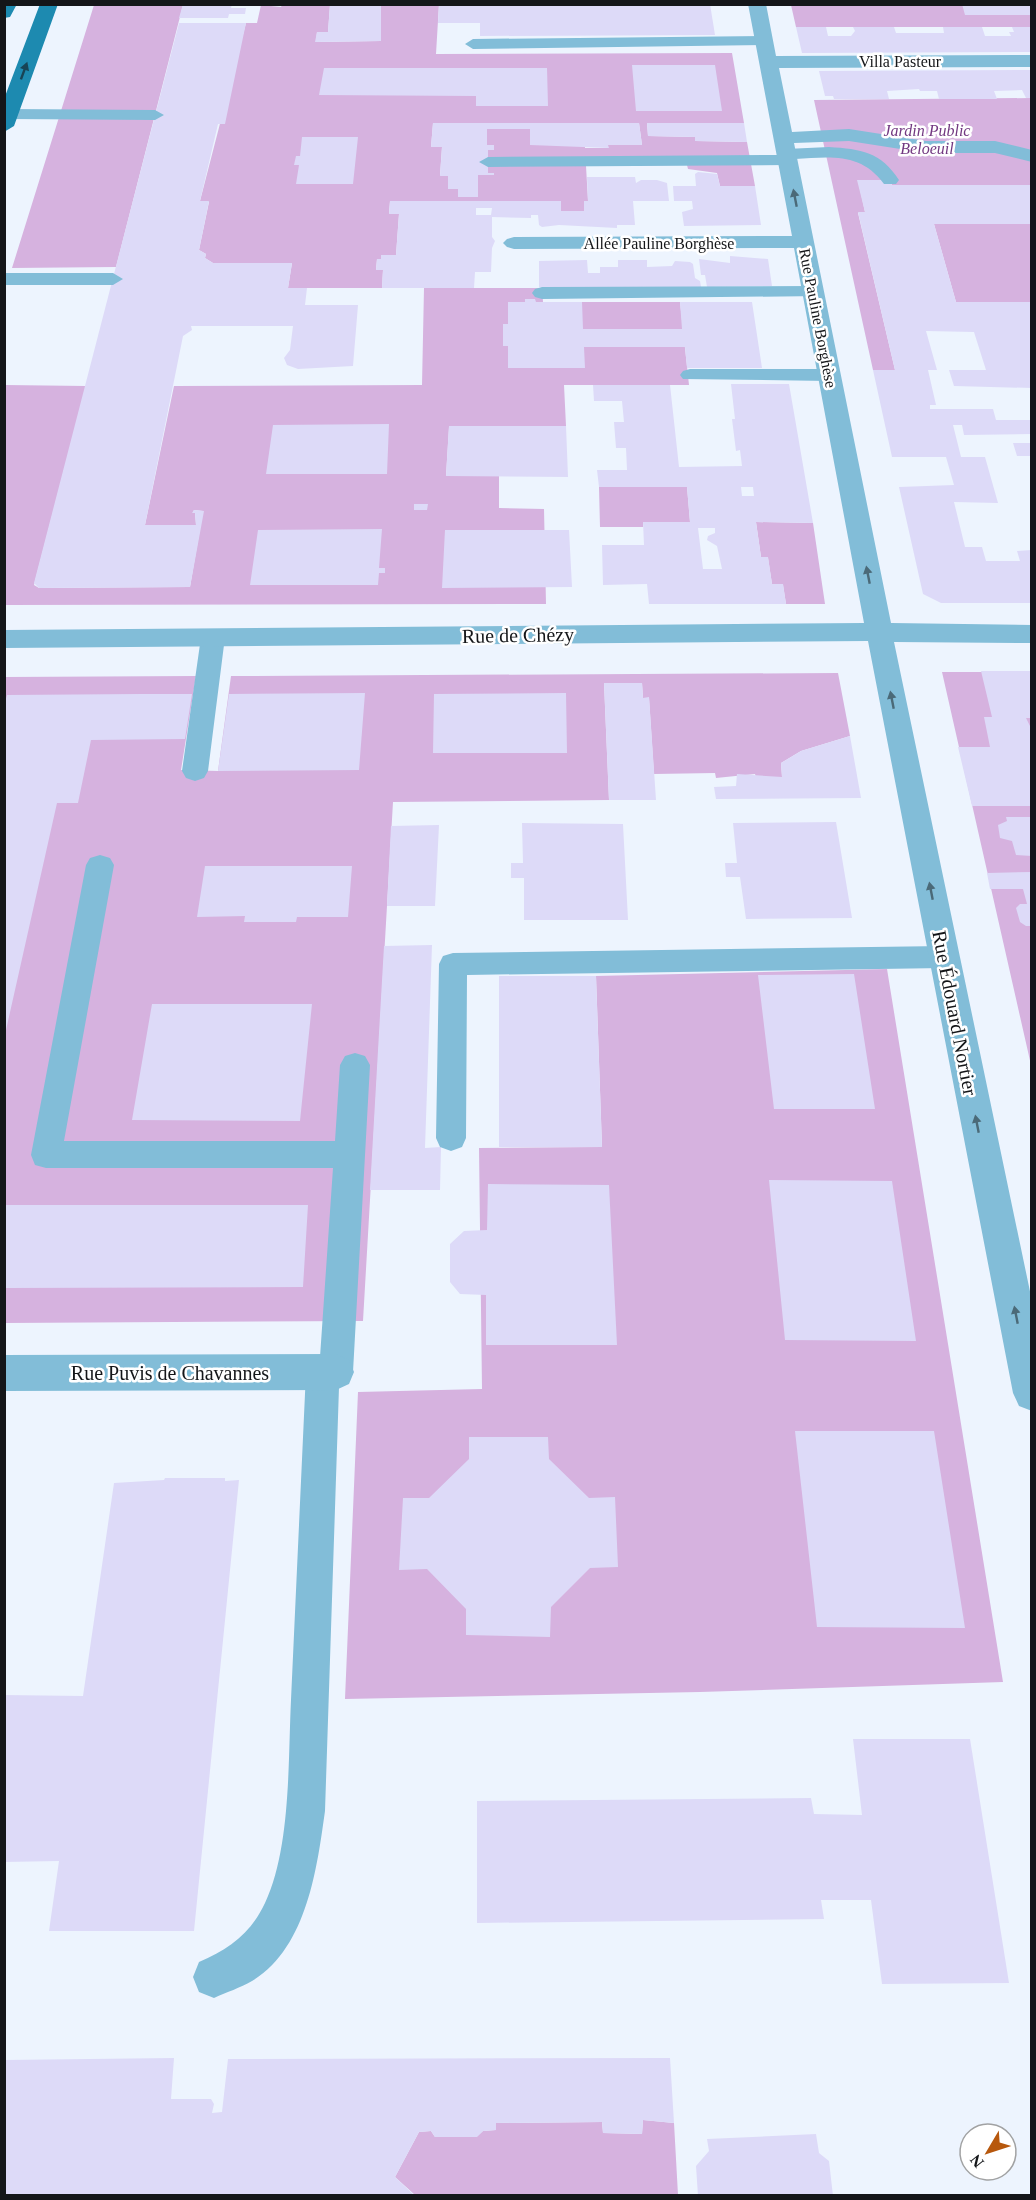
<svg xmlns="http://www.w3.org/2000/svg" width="1036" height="2200" viewBox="0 0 1036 2200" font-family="'Times New Roman',serif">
  <rect width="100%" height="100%" fill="#edf4fe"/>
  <!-- green -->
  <path fill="#d6b2df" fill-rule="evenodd" d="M439,4l-3,50 296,-1 12,70h-97l1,13 47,1 1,4 51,1 8,44h-35l-3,-13 -29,-4 -1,-4 -101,1 2,35h-4v10h-23v-10h-171l-1,12 10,1 -3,41h-15v4h-4l-1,11h7l-1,18h-94l4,-25h-79l-8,-5 1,-4 -7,-4 10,-48 -9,-1 46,-178h11l4,-18 20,2 1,-2h48l-2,27h-11l-1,10 65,-1v-36zM639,123l3,22h-34v3h-23v-3l-55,-16h-43v16h7v5h-6v23h6v2h-16v22h-20v-8l-10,-13 -8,-1 2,-28h-11l2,-24z
    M94,5h89l-67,262 -104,1z
    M791,5h240v22h-235z
    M1031,98v87h-139l-2,-5h-32l7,32 -7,1 37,157h-22l-59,-270z
    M934,224h97v78h-75z
    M424,288h118l1,14h137l9,83h-125l2,41 -117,1 -3,49h53v32l45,1 2,95 -541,1v-220l81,1 -52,199 5,3 151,-1 13,-76 -9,-1 -1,2 2,1 1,12h-51l29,-139 248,-1z
    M599,487h88l3,35h-47v5h-43z
    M756,522l57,1 12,81h-39l-3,-19 -11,-1 -4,-26 -7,-1z
    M942,672h89v393z
    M838,673l12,63 -49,15 -20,12 1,14h-26l-1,-3 -39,4 -1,-5 -61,1 -5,-76h-6l-1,-15h-38l5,117 -216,2 -30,519 -358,2 -1,-646 192,-1 -15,94 37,1 13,-95z
    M887,969l116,713 -303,10 -355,7 13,-307 124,-3 -3,-241 123,-1 -6,-171z
    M643,2120l31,3 4,72h-263l-20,-18 24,-45 12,-1 4,6h41l7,-6 13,-1v-7l106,-1 1,11 39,1z"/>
  <!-- building -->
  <path fill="#dddaf8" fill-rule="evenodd" d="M183,4h49l-1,4h15l-1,6h-16l-1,4h-49z
    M330,4h51v37l-66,1 2,-10h11z
    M439,4h271l5,31 -235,1v-13h-42z
    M962,4h69l1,11h-67z
    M179,23h67l-21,101h-7l-18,77h9l-10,49 7,4 -1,4 8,5h79l-4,25h19l-2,17h53l-5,61 -55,3 -11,-4 -3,-7 6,-8 3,-24h-102l1,4 -9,6 -38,189h51l-1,-12h-3l2,-3 10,1 -14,76 -151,1 -5,-5z
    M796,27h30l2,9h23l4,-5 -2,-4h41l2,6h48l-1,-6h39l3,9h26l-2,-4h5l-2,-5h18l2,25 -230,1z
    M632,65h83l7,46h-86z
    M324,68h223l1,38h-72v-10l-157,-1z
    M1032,70v28h-6l-4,-8 -28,1 3,8h-58l-2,-8h-17l-1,-2 -32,2 2,8h-55l-1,-3h-8l-6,-25z
    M433,123h206l3,22h-34l1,3 -79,-3v-16h-43v16h7v5h-6v23h6v2h-16v22h-20v-8h-10v-13h-8l2,-29h-11z
    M647,123h97l3,19 -52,-1v-4l-47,-1z
    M302,137h56l-5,47h-57l3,-19h-5l2,-9h4z
    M698,172l19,2 3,12h35l6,39 -77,1 -2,-14 11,-3 -1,-8h-18l-1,-15h23l-1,-12z
    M587,177h48l1,6 5,-3h16l10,3 2,18h-36l2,24h-18v3l-58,-3 -17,2 -3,-2 -1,-10h-7v3l-39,-1v20l3,4 -3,7 -1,24h-16l-1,16h-92l1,-18h-7l1,-11h4v-4h15l3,-41h-10l1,-13h171v10h23v-10h4zM476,208h16l-1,7h-15z
    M857,180h33l2,5h140v39h-98l22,78h76v86l-78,-2 -5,-16h37l-12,-38 -48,-1 11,39h-9l8,35h-6v4h63l3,11h36v14l-68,1 -2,-10h-9l8,32h24l13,46 -44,-1 11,45h17l4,14h34l-3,-10 15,-1v53h-91l-18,-9 -24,-107 55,-2 -8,-28h-54l-19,-87h22l-37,-158h7z
    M730,256l38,3 4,27 -65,1 -2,-12h-4l-2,-16 31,4z
    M587,260l1,13h12v-6h18v-7h29v7l25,-1 3,-5 15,1 3,2 2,14 5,3 1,6h-162v-26z
    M525,299h10l1,3h46l1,27h99l-2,-27h72l10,66h-75l-2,-21h-101l1,21h-77v-22h-5v-22h5v-22h17z
    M731,384h58l24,139 -57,-1 5,35h7l4,27h11l3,20h-137l-2,-20 -44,1 -1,-40h42l-1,-23h47l-3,-35h-88l-2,-17h30l-1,-22h-10l-2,-26h10l-2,-21h-28l-1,-16h77l9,82 63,-1 -2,-16 -4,1 -4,-32h3zM741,487h12l1,9h-12zM698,528h17v5l-7,3 -1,4 10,6 5,23h-19z
    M389,424l-2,50h-121l7,-49z
    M449,426h117l2,51 -122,-1z
    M1013,443h19v13h-15z
    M414,504h14l-1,6h-13z
    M382,529l-3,39h6v5h-6l-1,12h-128l8,-55z
    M445,530h124l3,57 -130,1z
    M981,671h51v47h-6l6,12v76h-60l-14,-59h32l-6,-30h8z
    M604,683h38l1,15 6,-1 7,103h-47z
    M365,693l-6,77 -141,1 11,-77z
    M566,693l1,60h-134l1,-59z
    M141,694h51l-7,45 -94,1 -13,63h-21l-53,236v-333l3,-11z
    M850,736l11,62 -145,1 -2,-12 22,-1 1,-12 45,3 -1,-14 20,-12z
    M1006,817h26v39l-16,-1 -4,-14 -12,-3 -2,-13 9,-4z
    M836,822l16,96 -106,1 -6,-42h-14l-1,-14h12l-4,-40z
    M522,823l101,1 5,96h-104v-42h-13v-15h12z
    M439,825l-4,81h-48l4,-80z
    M205,866h147l-4,51h-51l-1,5h-52l1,-6 -48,1z
    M1032,872v54h-6l-6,-4 -4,-14 4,-4h7l-4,-15h-33l-3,-16z
    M432,945l-7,203 16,-1 -1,43h-70l14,-244z
    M854,974l21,135h-101l-16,-134z
    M499,976h97l6,171h-103z
    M152,1004h160l-12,117 -168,-1z
    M769,1180l123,1 24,160 -131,-1z
    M488,1184l121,1 8,160h-131v-50l-26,-1 -10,-12v-38l14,-13 23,-1z
    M4,1205h304l-5,82 -299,1z
    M795,1431h139l31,197 -148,-1z
    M469,1437h79l1,22 40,39 26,-1 3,70 -28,1 -39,39 -1,30 -84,-2v-26l-39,-40 -28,1 4,-72h26l40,-39z
    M165,1478h60v3l14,-1 -45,451h-145l10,-70 -55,1v-167l79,1 31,-213 50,-3z
    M853,1739h117l39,244 -127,1 -11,-84h-50l3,19 -347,4v-122l334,-3 3,16 48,1z
    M174,2058l-3,41h40l3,5 -2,9 10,-1 6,-53 442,-1 4,65 -31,-3 -1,14 -39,-1 -1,-11 -106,1v7l-13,1 -6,6h-42l-4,-6 -12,1 -24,45 20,19h-411v-136z
    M816,2134l3,19 10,8 4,35h-135l-2,-30 13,-15 -2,-12z"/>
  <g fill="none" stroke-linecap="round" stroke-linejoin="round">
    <!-- lane -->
    <path fill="#82bdd8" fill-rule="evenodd" d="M764,36l8,5 -2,4 -297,4 -8,-5 8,-5z
      M9,109l146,1 9,5 -9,5 -146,-1 -5,-1v-8z
      M829,147c32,2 52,5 70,33l-3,4h-12c-23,-32 -54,-27 -89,-25l-2,5 -6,1 -299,2 -9,-5 9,-5 289,-2 3,-5 6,-1z
      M4,273h109l10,6 -10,6h-109z
      M813,286l7,2 3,4 -3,4 -278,3 -7,-2 -3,-4 3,-4 7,-2z
      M690,369h139l7,2 3,4 -3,4 -7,2 -146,-2 -3,-4 3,-4z
      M213,629l9,2 3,6 -17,134 -4,7 -9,3 -9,-3 -4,-7 19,-134 3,-6z
      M100,855l10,3 4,7 -50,276h271l5,-76 5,-9 10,-3 10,3 5,9 -17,307 -5,11 -9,4 -14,424c-8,57 -18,137 -73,170 -12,7 -25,11 -38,17l-15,-6 -6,-15 6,-15c30,-13 52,-29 66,-59 26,-55 23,-142 26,-203 5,-109 10,-219 15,-328l5,-11 9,-4 13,-189h-287l-11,-3 -4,-10 55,-290 4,-7z
      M944,946l10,3 4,8 -4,8 -10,3 -477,7 -1,163 -4,9 -11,4 -11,-4 -4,-9 3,-174 4,-8 10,-3z"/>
    <!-- street -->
    <path fill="#82bdd8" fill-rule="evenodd" d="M748,4h18l10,52 256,-1v12l-253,1 13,64 57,-3 77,12h69l37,9v12l-37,-9h-69l-77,-12 -55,2 97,480 141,2v18l-138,-1 138,659v110l-13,-5 -6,-13 -145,-752 -864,7v-18l860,-7 -70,-375 -280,1 -7,-2 -4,-4 4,-4 7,-2 278,-1z
      M336,1354l13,6 5,12 -5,12 -13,6 -332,1v-36z"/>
    <!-- primary -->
    <path fill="#1d8ab0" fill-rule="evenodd" d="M4,4h13l-7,13 -6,1z
      M40,4h18l-44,122 -10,6v-33z"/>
  </g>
  <!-- one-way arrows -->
  <defs><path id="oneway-solid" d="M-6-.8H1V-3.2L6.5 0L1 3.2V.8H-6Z" transform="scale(1.5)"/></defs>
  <use fill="#184455" href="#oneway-solid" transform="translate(24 71) rotate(-70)"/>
  <g fill="#4b6a78">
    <use href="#oneway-solid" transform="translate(795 198) rotate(-101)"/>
    <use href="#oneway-solid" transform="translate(868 575) rotate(-101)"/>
    <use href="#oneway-solid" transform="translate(892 700) rotate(-101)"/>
    <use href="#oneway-solid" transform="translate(931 891) rotate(-101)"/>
    <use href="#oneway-solid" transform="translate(977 1124) rotate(-101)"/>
    <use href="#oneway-solid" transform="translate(1016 1315) rotate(-101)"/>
  </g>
  <g text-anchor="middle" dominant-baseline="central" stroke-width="5" stroke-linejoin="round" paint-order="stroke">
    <!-- far-street labels -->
    <g font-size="16" fill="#141619" stroke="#fff">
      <text x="900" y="61">Villa Pasteur</text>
      <text x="659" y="243">Allée Pauline Borghèse</text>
      <text transform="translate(818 318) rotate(79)">Rue Pauline Borghèse</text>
    </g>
    <!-- far-park labels -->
    <g font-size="16" font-style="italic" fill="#723881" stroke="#fff">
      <text x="927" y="130">Jardin Public<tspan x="927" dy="18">Beloeuil</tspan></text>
    </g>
    <!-- street labels -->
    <g font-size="20" fill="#141619" stroke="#fff">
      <text transform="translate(518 635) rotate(-1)">Rue de Chézy</text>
      <text transform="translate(955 1013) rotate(79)">Rue Édouard Nortier</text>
      <text x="170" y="1373">Rue Puvis de Chavannes</text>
    </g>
  </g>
  <!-- border -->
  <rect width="1036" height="2200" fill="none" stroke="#141619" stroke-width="12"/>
  <!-- north arrow -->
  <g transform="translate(988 2152) rotate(231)"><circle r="28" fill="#ffffff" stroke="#a1a2a3" stroke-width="1.5"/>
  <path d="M0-4.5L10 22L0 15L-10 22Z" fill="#b7580d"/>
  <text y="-9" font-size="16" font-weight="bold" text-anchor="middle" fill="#141619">N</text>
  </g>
</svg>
